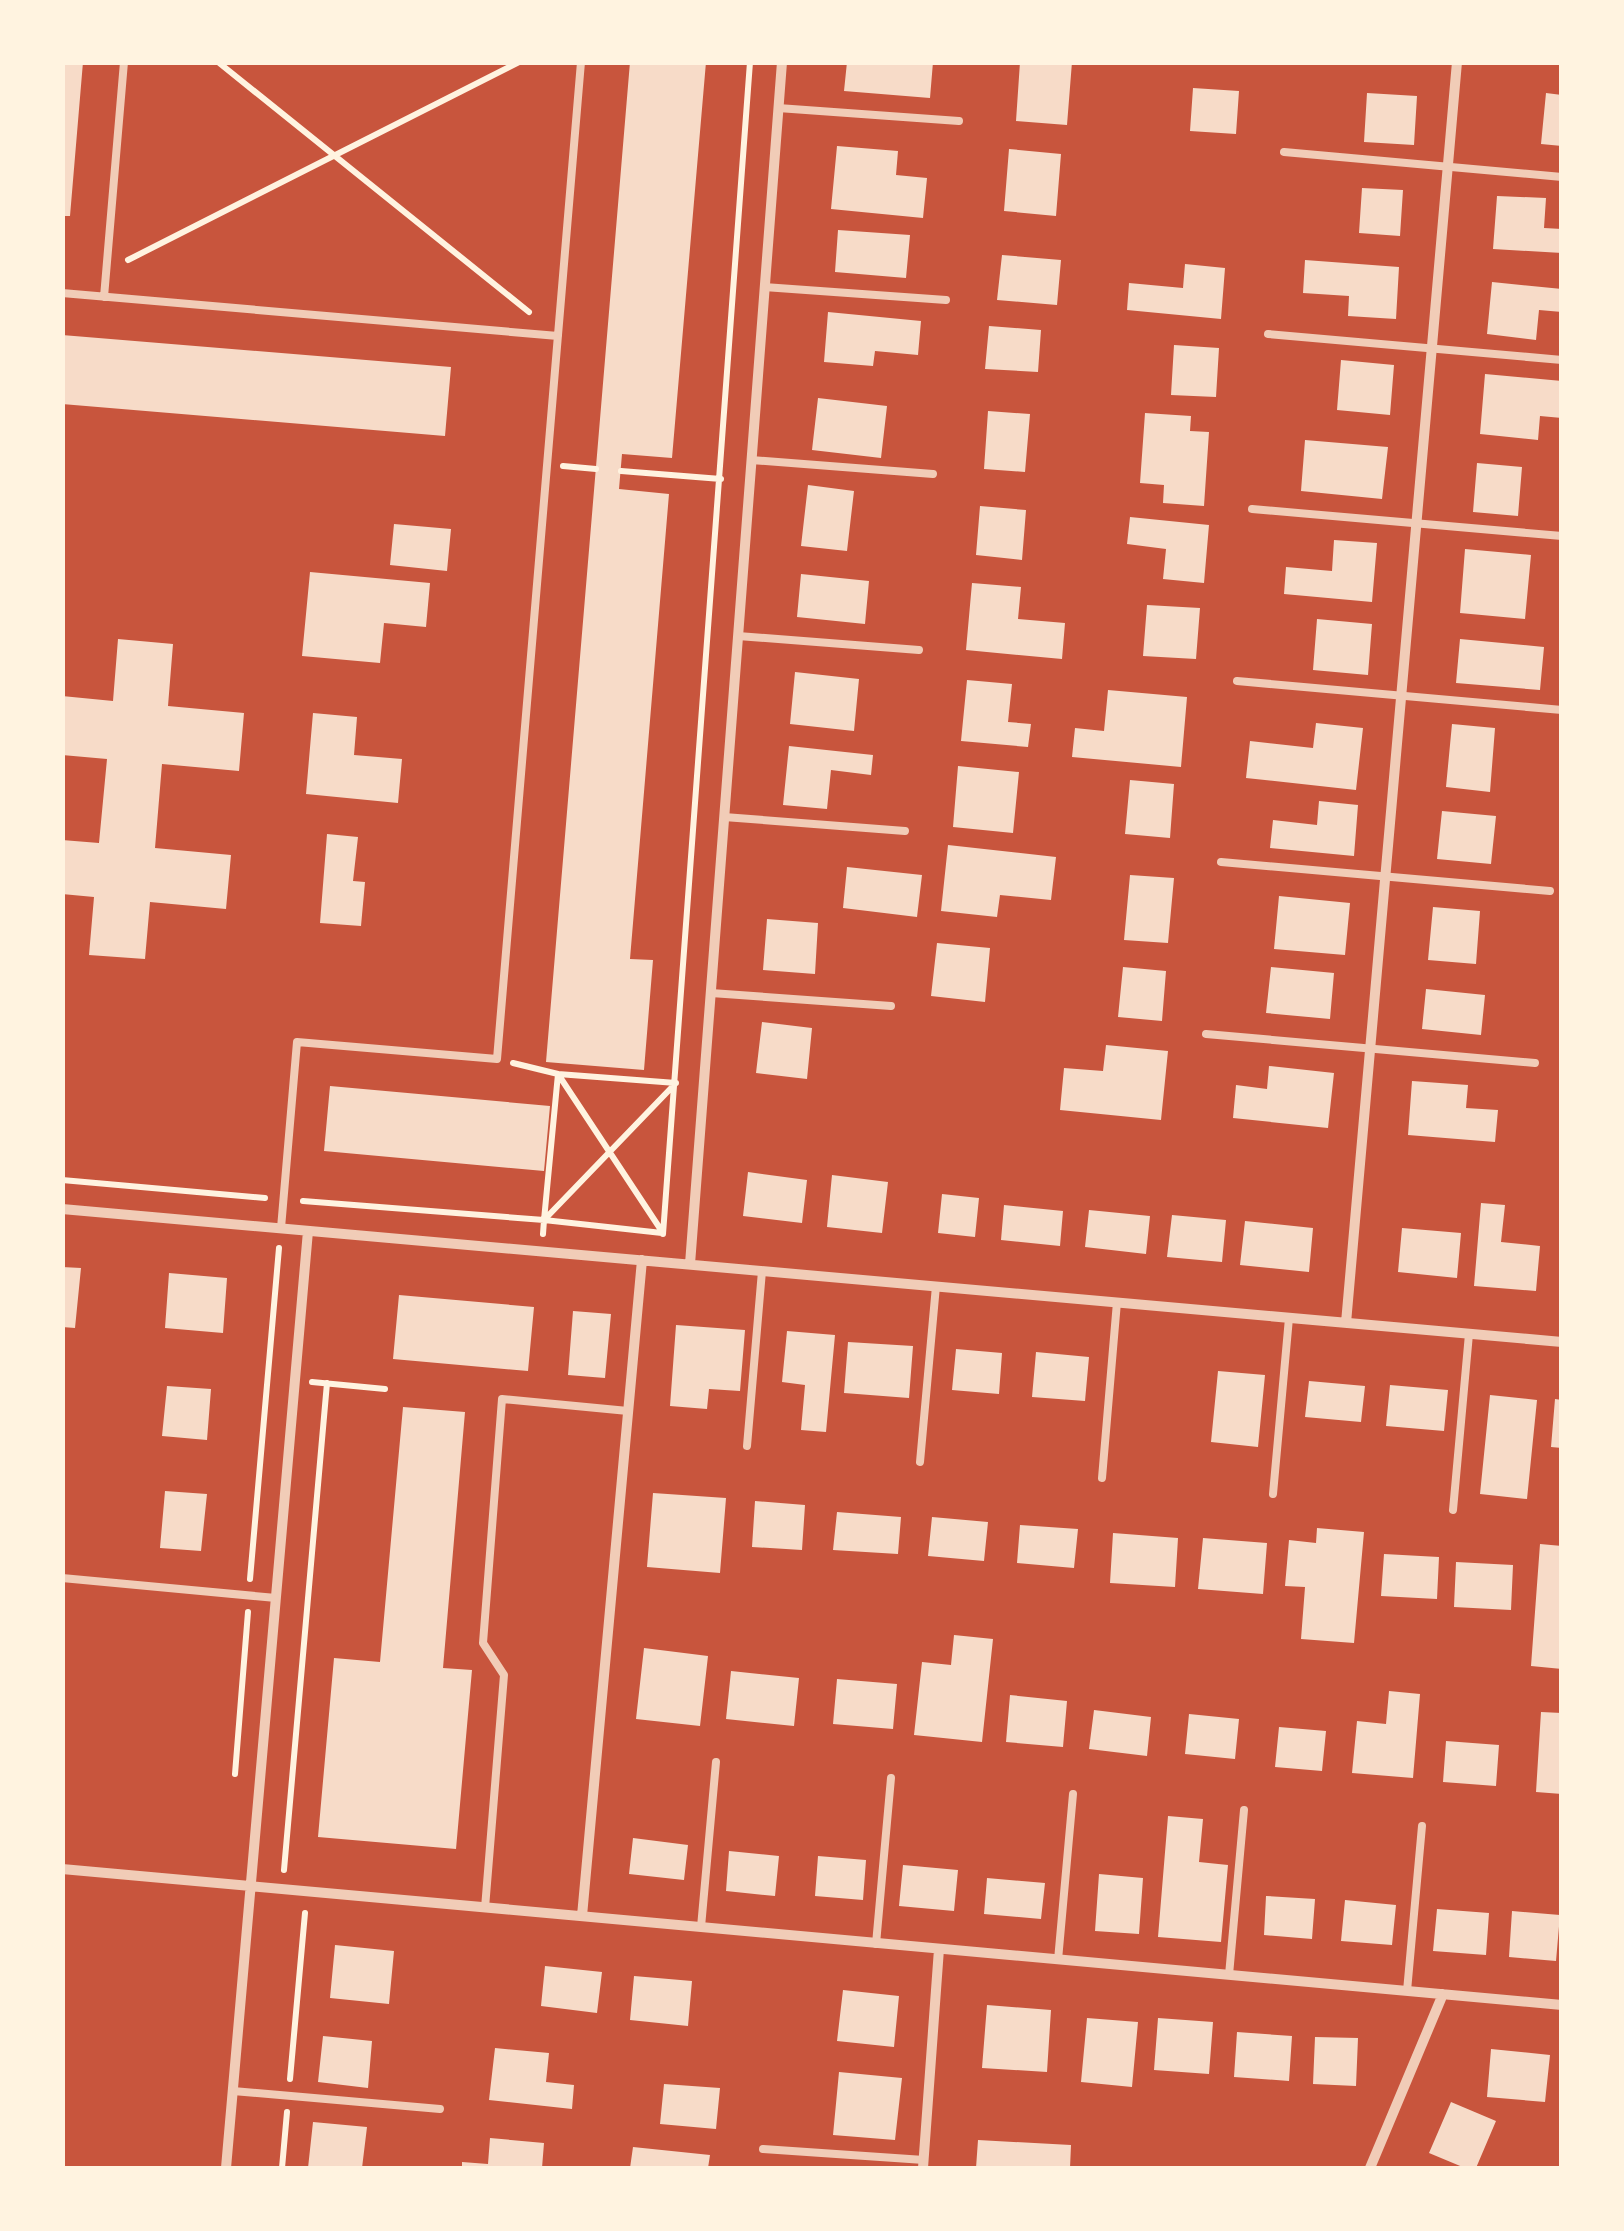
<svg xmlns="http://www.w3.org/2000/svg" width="1624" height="2231" viewBox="0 0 1624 2231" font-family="'PT Sans',sans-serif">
  <rect width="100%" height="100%" fill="#c8553d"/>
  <!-- building -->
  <path fill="#f7dbc8" d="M62,62h21l-13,154h-8z
    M630,62h76l-34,396 -50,-4 -3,35 50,5 -39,465 23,1 -9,110 -98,-8z
    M847,62h86l-3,36 -86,-7z
    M1020,62h52l-5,63 -51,-4z
    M1193,88l46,3 -3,43 -46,-3z
    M1367,93l50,3 -3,49 -50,-3z
    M1546,93l16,2v51l-21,-2z
    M837,146l61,5 -2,24 31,3 -4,40 -92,-9z
    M1009,149l52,5 -5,62 -52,-5z
    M1362,188l41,2 -3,46 -41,-3z
    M1497,196l49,2 -2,30 18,1v24l-69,-4z
    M838,230l72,5 -4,43 -71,-6z
    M1002,255l59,5 -4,45 -60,-5z
    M1305,260l94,7 -3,52 -48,-3 1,-20 -46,-3z
    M1185,264l40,4 -4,51 -94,-9 2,-27 54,5z
    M1492,282l70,7v23l-23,-2 -3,30 -49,-6z
    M828,312l93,9 -3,34 -43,-4 -2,15 -49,-4z
    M989,326l52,4 -3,42 -53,-3z
    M62,335l389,32 -6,69 -383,-32z
    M1174,345l45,3 -3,49 -45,-2z
    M1341,360l53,5 -4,50 -53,-5z
    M1485,374l77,7v37l-22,-2 -2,24 -58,-6z
    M818,398l69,8 -6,52 -69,-8z
    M988,411l42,3 -5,58 -41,-3z
    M1145,413l46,3 -1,15 19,1 -5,74 -41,-3 1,-18 -24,-2z
    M1305,440l83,7 -6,52 -81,-8z
    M1477,463l45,4 -4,49 -45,-4z
    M808,485l46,6 -7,60 -46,-5z
    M980,506l46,4 -4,50 -46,-5z
    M1130,517l79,8 -5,58 -41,-4 3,-30 -39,-5z
    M394,524l57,5 -4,42 -57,-6z
    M1334,540l43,3 -5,59 -88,-8 2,-27 46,4z
    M1465,549l66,6 -6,64 -65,-6z
    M310,572l120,11 -4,44 -42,-4 -4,40 -78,-7z
    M801,574l68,7 -4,43 -68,-7z
    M972,583l49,4 -3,32 47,4 -3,36 -96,-9z
    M1147,605l53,3 -4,51 -53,-3z
    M1317,619l55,5 -4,51 -55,-5z
    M118,639l55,5 -5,62 76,7 -5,58 -77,-7 -7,84 76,7 -5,54 -76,-7 -5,57 -56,-4 5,-58 -32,-3v-54l37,3 8,-84 -45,-4v-59l51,5z
    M1460,639l84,8 -4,43 -84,-7z
    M795,672l64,7 -5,52 -64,-7z
    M967,680l45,4 -4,38 23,2 -3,23 -67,-6z
    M1108,690l79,7 -6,70 -109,-10 3,-29 29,3z
    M313,713l44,4 -3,38 48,4 -4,44 -92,-9z
    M1316,723l47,5 -7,62 -110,-12 4,-37 63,7z
    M1452,724l43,4 -5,64 -44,-5z
    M789,746l84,9 -2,20 -40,-5 -4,39 -44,-4z
    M958,766l61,6 -6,61 -60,-6z
    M1130,780l44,4 -4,54 -45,-4z
    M1319,801l39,4 -4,51 -84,-8 3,-28 44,5z
    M1442,811l54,5 -5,48 -54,-5z
    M327,834l31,3 -5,44 12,1 -4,44 -41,-3z
    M948,845l108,12 -5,43 -51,-5 -3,22 -56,-6z
    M847,867l75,8 -5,42 -74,-9z
    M1130,875l44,3 -6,65 -44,-3z
    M1279,896l71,7 -5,52 -71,-6z
    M1433,907l47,4 -4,53 -48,-4z
    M767,919l51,4 -3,51 -52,-4z
    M937,943l53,5 -5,54 -54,-6z
    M1123,967l43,4 -4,50 -44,-4z
    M1271,967l63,6 -4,46 -64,-6z
    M1426,989l59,6 -4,40 -59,-6z
    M762,1022l50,6 -5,51 -51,-6z
    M1106,1045l62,6 -7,69 -101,-10 4,-42 39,3z
    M1269,1066l65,7 -6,55 -95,-10 3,-33 31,4z
    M1412,1081l56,4 -2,23 32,2 -3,32 -87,-7z
    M330,1086l220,20 -6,65 -220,-20z
    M748,1172l59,8 -5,43 -59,-7z
    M832,1175l56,7 -6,51 -55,-6z
    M942,1194l37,4 -4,39 -37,-4z
    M1481,1203l24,2 -4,37 39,4 -4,45 -62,-5z
    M1004,1205l59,6 -3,35 -59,-6z
    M1089,1210l61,6 -4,38 -61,-7z
    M1172,1215l54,5 -4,42 -55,-5z
    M1245,1221l68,7 -4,44 -69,-7z
    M1402,1228l59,5 -4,45 -59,-6z
    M62,1267l19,1 -6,60 -13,-1z
    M169,1273l58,5 -4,55 -58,-5z
    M399,1295l135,12 -6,64 -135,-12z
    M573,1311l38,3 -6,64 -37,-3z
    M676,1325l69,5 -5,61 -31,-2 -2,20 -37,-3z
    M787,1331l48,4 -9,97 -25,-2 4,-45 -23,-3z
    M848,1342l65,4 -4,52 -65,-5z
    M956,1349l46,4 -3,41 -47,-4z
    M1036,1352l53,5 -4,44 -53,-4z
    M1218,1371l47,4 -7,72 -47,-5z
    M1309,1381l56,5 -4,36 -56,-5z
    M1390,1385l58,5 -4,41 -58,-5z
    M167,1386l44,3 -4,51 -45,-4z
    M1490,1395l47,5 -10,99 -47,-5z
    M1555,1399l7,1v48l-11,-1z
    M403,1407l62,5 -22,256 29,2 -16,179 -138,-12 16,-179 46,4z
    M165,1491l42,3 -6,57 -41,-3z
    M653,1493l73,5 -6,75 -73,-6z
    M755,1501l50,4 -3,45 -50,-3z
    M837,1512l64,5 -3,37 -65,-4z
    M932,1517l56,5 -4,39 -56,-5z
    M1020,1525l58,4 -4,39 -57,-5z
    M1317,1528l47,4 -10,111 -53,-4 4,-52 -20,-1 4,-46 27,3z
    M1113,1533l65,5 -3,49 -65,-4z
    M1203,1538l64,5 -4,51 -65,-5z
    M1540,1544l22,2v123l-31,-3z
    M1384,1554l55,3 -2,42 -56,-3z
    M1456,1562l57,3 -2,45 -57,-3z
    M954,1635l39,4 -11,103 -68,-7 8,-73 29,3z
    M644,1648l64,8 -8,70 -64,-7z
    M731,1671l68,7 -5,48 -68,-7z
    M837,1679l60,5 -4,45 -60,-5z
    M1389,1691l31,3 -7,84 -61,-5 5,-52 29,3z
    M1010,1695l57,6 -4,46 -57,-5z
    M1094,1710l57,7 -4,39 -58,-7z
    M1541,1712l21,1v81l-26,-2z
    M1189,1714l50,5 -4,40 -50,-5z
    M1279,1727l47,4 -4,40 -47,-4z
    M1446,1741l53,4 -3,41 -53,-4z
    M1168,1816l35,3 -4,43 29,3 -7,77 -63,-5z
    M633,1838l55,7 -4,35 -55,-6z
    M729,1851l50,5 -4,40 -49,-5z
    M818,1856l48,4 -3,40 -48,-4z
    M903,1865l55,5 -4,41 -55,-5z
    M1099,1874l44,4 -4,56 -44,-3z
    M987,1878l58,5 -4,36 -57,-5z
    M1266,1896l49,3 -3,40 -48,-4z
    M1345,1900l51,5 -4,40 -51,-4z
    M1437,1909l52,4 -3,42 -53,-4z
    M1512,1911l48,4 -4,46 -47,-4z
    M335,1945l59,6 -5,53 -59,-6z
    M545,1966l57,6 -5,41 -56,-7z
    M634,1976l58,5 -4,45 -58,-6z
    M843,1990l56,6 -5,51 -57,-6z
    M987,2005l64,5 -4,62 -65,-4z
    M1087,2018l51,4 -6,65 -51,-5z
    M1158,2018l55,4 -4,52 -55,-4z
    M1237,2032l55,4 -3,45 -55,-4z
    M323,2036l49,5 -4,47 -50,-6z
    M1315,2037l43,1 -2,48 -43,-2z
    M495,2048l54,5 -3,29 28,3 -2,24 -83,-9z
    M1491,2049l59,6 -5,47 -58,-5z
    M839,2072l63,6 -7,62 -62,-5z
    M664,2084l56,4 -4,41 -56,-5z
    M1451,2102l45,19 -20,47h-11l-36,-15z
    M313,2122l54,5 -5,41h-54z
    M490,2138l54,5 -2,25h-80v-6l26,2z
    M978,2140l93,5 -1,23h-94z
    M633,2147l77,8 -2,13h-78z"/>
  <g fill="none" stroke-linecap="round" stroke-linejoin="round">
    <!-- path -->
    <path stroke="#fff3e0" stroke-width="6" d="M218,62l311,250
      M128,260l391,-198
      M563,466l33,3
      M621,471l100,8
      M513,1063l45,11 -14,146 131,-136
      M62,1180l203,18
      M303,1201l241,19
      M663,1233l-105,-159 118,9
      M543,1234l1,-14 118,13
      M663,1234l87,-1172
      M312,1382l73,7
      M250,1579l29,-331
      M235,1774l13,-162
      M284,1870l43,-487
      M290,2079l15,-166
      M282,2168l5,-56"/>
    <!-- service -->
    <path stroke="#f1ccb7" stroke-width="8" d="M778,108l181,13
      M1284,152l278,25
      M764,287l182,13
      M62,293l496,43
      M104,297l20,-235
      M1268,334l294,26
      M751,460l182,14
      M1252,509l310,27
      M738,636l181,14
      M1237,681l325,29
      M724,817l181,14
      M1221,862l329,29
      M711,993l180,13
      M1206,1034l329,29
      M281,1228l16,-186 200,17 84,-997
      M747,1446l15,-175
      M920,1462l16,-176
      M1102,1478l15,-176
      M1273,1494l16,-176
      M1453,1510l16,-176
      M62,1578l214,20
      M485,1908l19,-233 -21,-32 19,-244 126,12
      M701,1927l15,-165
      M876,1944l15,-166
      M1058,1960l15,-166
      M1229,1975l15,-165
      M1407,1991l15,-165
      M233,2091l207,18
      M763,2149l161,11"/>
    <!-- minor -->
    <path stroke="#f1ccb7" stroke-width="10" d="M62,1209l1500,133
      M690,1264l92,-1202
      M1346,1323l111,-1261
      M62,1869l1500,136
      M582,1916l60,-656
      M226,2168l82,-937
      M923,2168l16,-219
      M1370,2168l73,-174"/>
  </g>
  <!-- border -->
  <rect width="1624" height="2231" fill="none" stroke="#fff3e0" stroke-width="130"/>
</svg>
